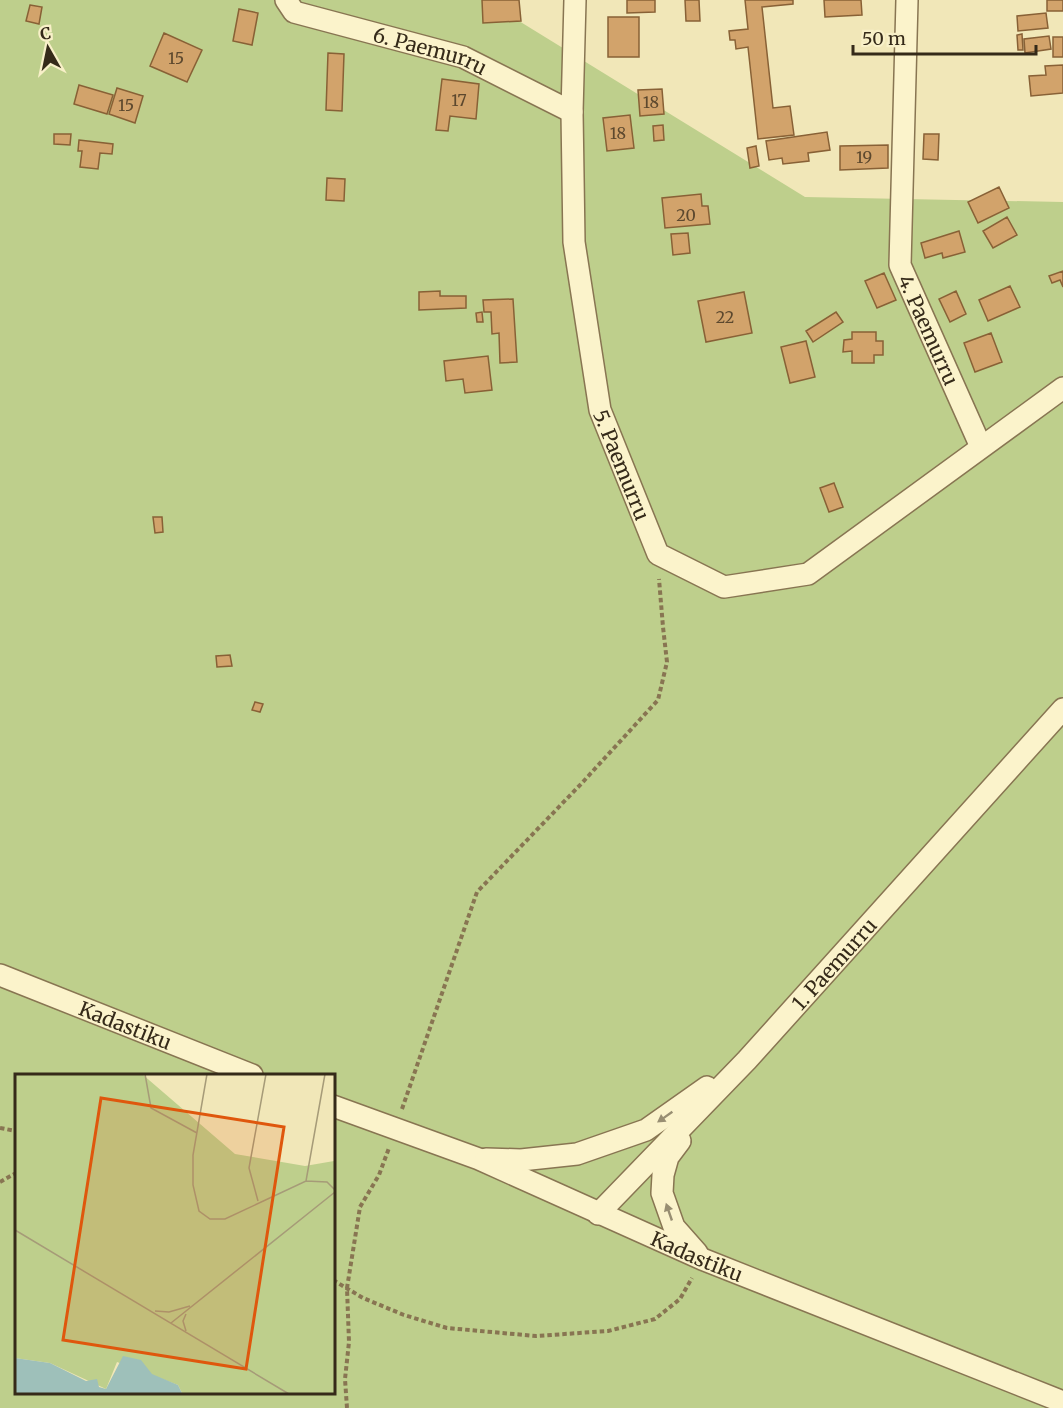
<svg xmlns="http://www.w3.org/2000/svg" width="1063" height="1408" viewBox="0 0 1063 1408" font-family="Merriweather,serif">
  <rect width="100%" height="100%" fill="#f1e7b8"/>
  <!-- green -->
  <path fill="#becf8c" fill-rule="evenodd" d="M0,0h485l320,197 258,5v1206h-1063zM16,1075h317v317h-317z"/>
  <!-- building -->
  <path fill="#d2a36b" stroke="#886136" stroke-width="1.5" d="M482,0h37l2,21 -38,2z
    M627,0h28v12l-28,1z
    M685,0h14l1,21h-14z
    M745,0h48v4l-31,3 11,101 17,-2 4,29 -36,4 -10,-92 -12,2 -1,-9h-5l-1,-9 19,-2z
    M824,0h37l1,15 -37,2z
    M1047,0h16v11h-16z
    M30,5l12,2 -3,17 -13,-3z
    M239,9l19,4 -6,32 -19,-4z
    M1046,13l2,15 -30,3 -1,-15z
    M608,17h31v40h-31z
    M164,33l38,17 -15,32 -37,-16z
    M1022,34l1,16h-5l-1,-15z
    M1049,36l2,13 -26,4 -1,-14z
    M1053,37h10v20h-10z
    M328,53l16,1 -2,57 -16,-1z
    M1063,65v28l-32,3 -2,-20 17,-1 -1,-9z
    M442,79l37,5 -3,35 -26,-3 -2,15 -12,-1z
    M79,85l34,10 -6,19 -33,-10z
    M117,88l26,8 -8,27 -26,-9z
    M662,89l2,25 -24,2 -2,-26z
    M630,115l4,33 -27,3 -4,-33z
    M663,125l1,15 -10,1 -1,-15z
    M827,132l3,18 -22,3 1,8 -26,3 -1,-6 -13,2 -3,-19z
    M54,134h17l-1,11 -16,-1z
    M924,134h15l-1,26 -15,-1z
    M79,140l34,4 -1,10 -12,-1 -2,16 -18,-2 2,-16h-4z
    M888,145v23l-48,2v-24z
    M756,146l3,20 -9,2 -3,-20z
    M327,178l18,1 -1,22 -18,-1z
    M999,187l10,21 -31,15 -10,-21z
    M701,194l1,12h6l2,18 -45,4 -3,-30z
    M1007,217l10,18 -24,13 -10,-17z
    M959,231l6,21 -22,6 -1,-5 -17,5 -4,-15z
    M688,233l2,20 -17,2 -2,-21z
    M1063,271v16l-3,-7 -8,3 -3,-7z
    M884,273l12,27 -19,8 -12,-27z
    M1010,286l10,21 -32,14 -9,-21z
    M440,291v5h26v12l-47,2v-18z
    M956,291l10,23 -16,8 -11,-23z
    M744,292l8,41 -46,9 -8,-41z
    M513,299l4,63 -17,1 -1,-30 -7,1 -1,-22h-7l-1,-12z
    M482,312l1,10h-6l-1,-9z
    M836,312l7,10 -30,20 -7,-11z
    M852,332h24v9h7v14h-9v8h-22v-12l-9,1 1,-12 8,-1z
    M991,333l11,29 -27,10 -11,-29z
    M806,341l9,36 -25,6 -9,-36z
    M488,356l4,34 -27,3 -2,-14 -17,2 -2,-20z
    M834,483l9,24 -14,5 -9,-24z
    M153,517h9l1,15 -8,1z
    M230,655l2,11 -15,1 -1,-11z
    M255,702l8,2 -3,8 -8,-2z"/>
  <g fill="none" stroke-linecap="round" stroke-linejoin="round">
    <!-- minor casing -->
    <g stroke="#887552" stroke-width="24">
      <g id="minor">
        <path id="s1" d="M286,0l8,12 169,45 109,55"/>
        <path id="s2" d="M575,0l-3,112 2,130 26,168 58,144 66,33 84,-13 255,-186"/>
        <path id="s3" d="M907,0l-7,265 81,182"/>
        <path id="s4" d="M0,975l252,100"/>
        <path id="s5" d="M333,1106l146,53 223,100 361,143"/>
        <path d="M680,1141l-12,16 -5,18 -1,18 12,34 23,26"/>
        <path d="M486,1159l35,1 56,-6 69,-24 61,-43"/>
        <path id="s6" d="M598,1214l149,-154 316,-351"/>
      </g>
    </g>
    <!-- path -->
    <path stroke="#887552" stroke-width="4" stroke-dasharray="4.5 3" stroke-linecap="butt" d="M402,1109l75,-217 104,-108 77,-84 9,-38 -4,-35 -4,-48
      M0,1128l16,3
      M0,1182l16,-9
      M333,1280l30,18 41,17 43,13 89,8 72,-5 47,-12 25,-20 12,-21
      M347,1408l-2,-29 4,-37 -2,-54 13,-81 19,-32 10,-27"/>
    <!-- minor -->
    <use href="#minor" stroke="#fbf3cb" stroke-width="21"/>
  </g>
  <!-- one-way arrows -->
  <defs><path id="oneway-solid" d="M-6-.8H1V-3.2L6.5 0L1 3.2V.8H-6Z" transform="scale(1.5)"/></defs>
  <g fill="#988e72">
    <use href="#oneway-solid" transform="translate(665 1117) rotate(145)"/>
    <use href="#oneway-solid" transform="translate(669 1212) rotate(-109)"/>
  </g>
  <g text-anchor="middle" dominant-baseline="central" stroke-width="5" stroke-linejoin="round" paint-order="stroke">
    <!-- number labels -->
    <g font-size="16" fill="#5c482e">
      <text x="176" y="58">15</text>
      <text x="459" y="100">17</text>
      <text x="651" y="102">18</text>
      <text x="126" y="105">15</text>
      <text x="618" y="133">18</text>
      <text x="864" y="157">19</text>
      <text x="686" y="215">20</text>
      <text x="725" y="317">22</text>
    </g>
    <!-- street labels -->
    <g font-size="20" fill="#352a19" stroke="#f8f0c8">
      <text stroke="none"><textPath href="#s1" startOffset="156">6. Paemurru</textPath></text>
      <text stroke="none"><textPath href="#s3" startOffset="336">4. Paemurru</textPath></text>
      <text stroke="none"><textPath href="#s2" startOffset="471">5. Paemurru</textPath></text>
      <text stroke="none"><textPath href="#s6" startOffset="344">1. Paemurru</textPath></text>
      <text stroke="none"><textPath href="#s4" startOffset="135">Kadastiku</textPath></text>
      <text stroke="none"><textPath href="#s5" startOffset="394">Kadastiku</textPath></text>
    </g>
  </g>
  <!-- overview -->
  <g transform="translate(15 1074)">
    <rect width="320" height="320" fill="#f1e7b8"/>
    <path d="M0,0h127l93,80 70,12 29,-5v232h-152l-4,-8 -61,-23 -11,27 -56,-26 -35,-5z" fill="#becf8c"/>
    <path d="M108,282l18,4 11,14 26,11 4,8h-167v-35l35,5 36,18 11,-2 2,8 7,2z" fill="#9ec0ba"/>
    <path fill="none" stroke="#a69b78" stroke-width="1.5" d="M130,0l6,34 46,25M192,0l-14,81v30l6,26 11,8h15l81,-38 21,1 8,8M291,107l19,-107M243,127l-9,-33 17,-94M0,156l274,164M140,237l14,1 21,-6M171,240l-3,7 3,10M156,249l164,-131"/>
    <path fill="#df570d" fill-opacity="0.15" stroke="#df570d" stroke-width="3" d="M86,24l183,29 -38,242 -183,-29z"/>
    <rect width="320" height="320" fill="none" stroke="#352a19" stroke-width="3"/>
  </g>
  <!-- north arrow -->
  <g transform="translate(48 48) rotate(351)" stroke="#f8f0c8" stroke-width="4.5" paint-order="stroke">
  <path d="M0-4.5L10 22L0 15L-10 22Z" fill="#352a19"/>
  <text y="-9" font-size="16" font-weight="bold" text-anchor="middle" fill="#352a19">С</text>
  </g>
  <!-- scale -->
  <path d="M853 45v9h183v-9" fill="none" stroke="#352a19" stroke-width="3"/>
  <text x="862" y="45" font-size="18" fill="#352a19" stroke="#f8f0c8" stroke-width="4.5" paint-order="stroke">50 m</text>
</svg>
